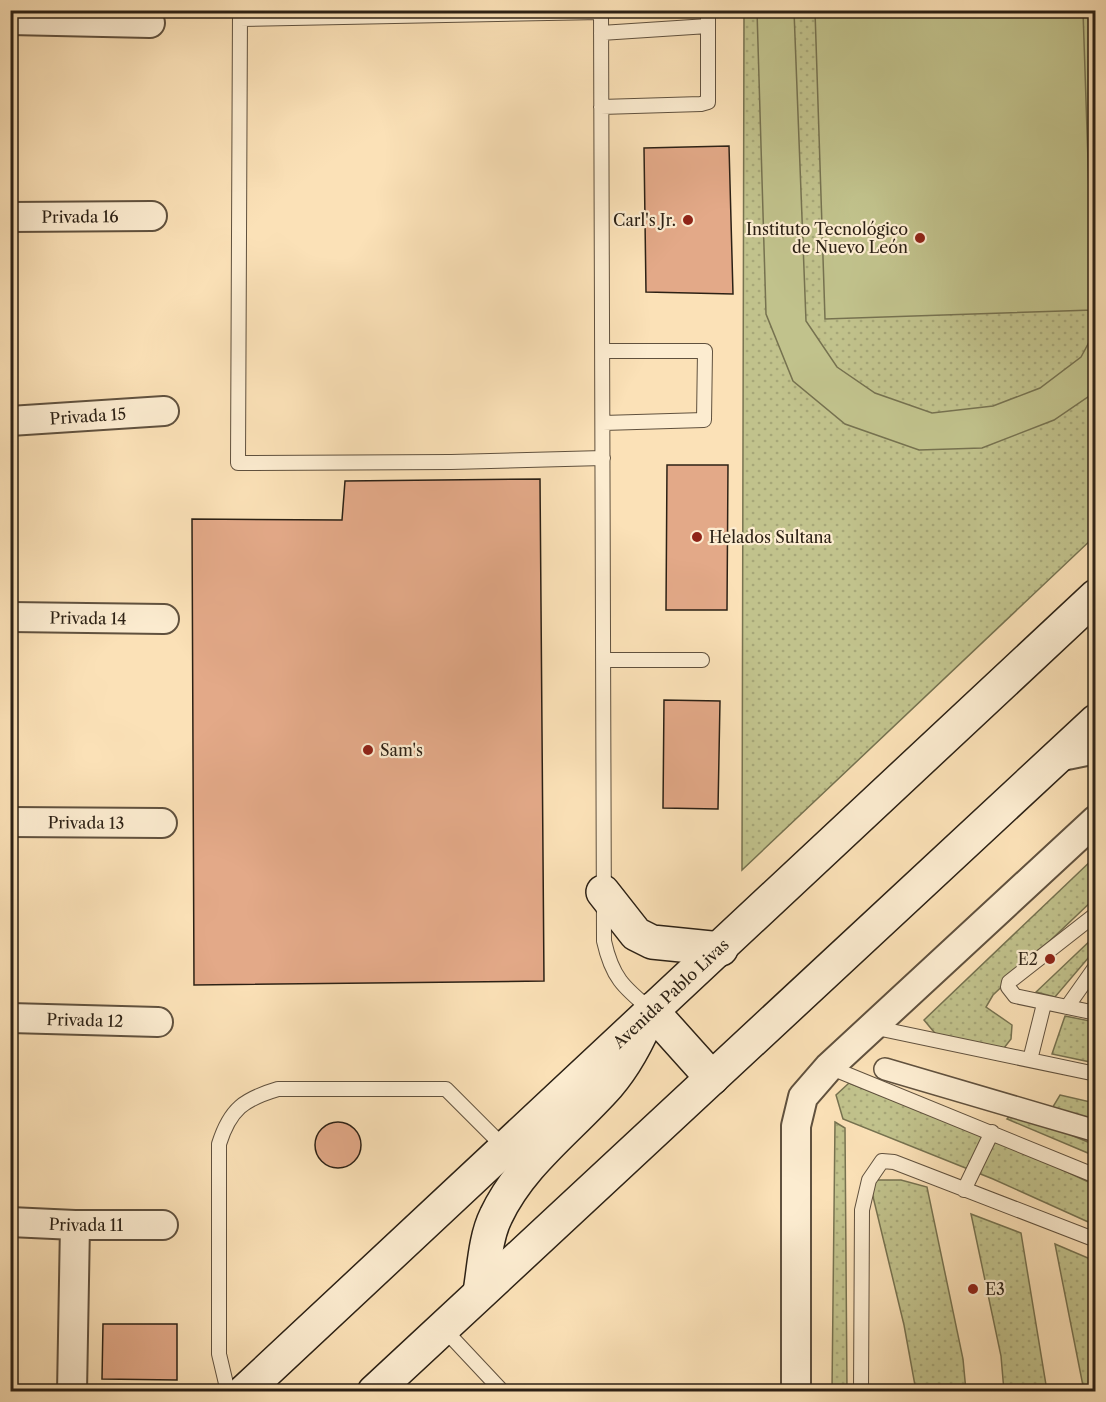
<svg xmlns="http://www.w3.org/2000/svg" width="1106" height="1402" viewBox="0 0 1106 1402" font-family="'Libre Caslon Text',serif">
  <defs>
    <pattern id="grass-dots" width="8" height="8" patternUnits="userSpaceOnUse" patternTransform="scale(1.5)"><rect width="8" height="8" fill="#c1c28c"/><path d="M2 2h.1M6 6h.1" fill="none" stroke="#a6a678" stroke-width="1.8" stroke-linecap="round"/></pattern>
  </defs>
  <rect width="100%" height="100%" fill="#fbe1b7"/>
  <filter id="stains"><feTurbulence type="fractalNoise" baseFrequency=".00333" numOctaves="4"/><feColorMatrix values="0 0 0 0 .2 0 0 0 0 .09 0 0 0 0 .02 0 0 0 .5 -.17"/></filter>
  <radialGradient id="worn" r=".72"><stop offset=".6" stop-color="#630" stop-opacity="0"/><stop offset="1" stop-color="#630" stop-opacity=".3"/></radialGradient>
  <!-- grass -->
  <path fill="url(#grass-dots)" stroke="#767250" stroke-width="1.5" d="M744,11h351v525l-353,334z
    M1095,857v41l-102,97 -7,12 26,18 -1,14 -7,9h-10l-55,-10 -15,-18z
    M1095,936v14l-40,47 -19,-5z
    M1065,1016l30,6v41l-43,-9z
    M849,1083l171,67 75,35v40l-102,-46 -150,-60 -7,-24z
    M1060,1095l35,8v19l-44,-12z
    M1014,1111l81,34v11l-88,-37z
    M835,1122l10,6 2,264 -15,-1z
    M869,1180h32l26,7 36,172 3,32h-50l-12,-66z
    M971,1214l50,19 26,158h-43l-3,-35z
    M1055,1244l40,17v130h-11z"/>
  <!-- pitch -->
  <path fill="#c1c28c" stroke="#767250" stroke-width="1.5" d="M757,11h37l12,310 31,46 38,26 57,20 61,-7 47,-18 41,-31 14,-26v61l-41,28 -72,28 -63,2 -74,-26 -52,-43 -27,-67z
    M815,11h268l10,299 -268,9z"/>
  <!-- building -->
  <path fill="#e3a988" stroke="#2c2115" stroke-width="1.5" d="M729,146l4,148 -87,-2 -2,-144z
    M667,465h61l-1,145h-61z
    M540,479l4,502 -350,4 -2,-466 150,1 3,-39z
    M664,700l56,1 -2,108 -55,-1z
    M315 1145a23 23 0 1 1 46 0a23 23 0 1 1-46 0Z
    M103,1324h74v56l-75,-1z"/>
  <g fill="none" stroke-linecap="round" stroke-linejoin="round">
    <!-- service casing -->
    <g stroke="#60513e" stroke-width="16">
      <path id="service" d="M240,10l-2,453 213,-1 152,-4
        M601,10l3,931c8,36 19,46 47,69
        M240,19l361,-7
        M601,33l107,-7
        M601,107l100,-3 7,-2v-92
        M603,351h102l-1,69 -101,3
        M603,660h99
        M1096,914l-87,68 -1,5 7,9 81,17
        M1067,1007l29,-41
        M872,1027l224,47
        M1030,1060l14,-56
        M829,1067l267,109
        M964,1190l28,-58
        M442,1327l61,65
        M228,1392l-9,-38v-210c11,-35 25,-45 59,-55h168l59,59
        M861,1392l1,-182 7,-30 13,-19 12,1 202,78"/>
    </g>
    <!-- pedestrian casing -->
    <g stroke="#60513e" stroke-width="24">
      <path id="pedestrian" d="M885,1069l211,62"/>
    </g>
    <!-- minor casing -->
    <g stroke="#60513e" stroke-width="32">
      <g id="minor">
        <path d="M10,20l140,3"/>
        <path id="s1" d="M10,217l142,-1"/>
        <path id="s2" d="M10,421l154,-10"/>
        <path id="s3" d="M10,617l154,2"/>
        <path d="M1057,757l39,-8"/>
        <path id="s4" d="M10,822l152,1"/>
        <path id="s5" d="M10,1018l148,4"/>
        <path id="s6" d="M10,1222l65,3h88"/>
        <path d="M72,1392l3,-167"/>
        <path d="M796,1392v-266l7,-29 26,-30 267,-247"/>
      </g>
    </g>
    <!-- secondary casing -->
    <g stroke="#2c2115" stroke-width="36">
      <g id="secondary">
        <path d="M603,892l33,42 16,8 69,7"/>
        <path d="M480,1292c4,-23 5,-54 16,-76 25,-53 73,-87 112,-131 19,-22 32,-48 43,-75l61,68"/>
        <path id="s7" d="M244,1392l852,-796"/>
        <path d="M374,1392l722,-671"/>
      </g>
    </g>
    <!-- service -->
    <use href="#service" stroke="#fcecd0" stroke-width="14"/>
    <!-- pedestrian -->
    <use href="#pedestrian" stroke="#fcecd0" stroke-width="21"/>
    <!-- minor -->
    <use href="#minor" stroke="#fcecd0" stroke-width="28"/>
    <!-- secondary -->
    <use href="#secondary" stroke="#fcecd0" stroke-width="33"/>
  </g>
  <!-- markers -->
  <g fill="#8f2418" stroke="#fcecd0" stroke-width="2">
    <circle cx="688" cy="220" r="6"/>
    <circle cx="920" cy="238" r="6"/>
    <circle cx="697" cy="537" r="6"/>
    <circle cx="368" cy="750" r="6"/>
    <circle cx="1050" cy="959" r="6"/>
    <circle cx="973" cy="1289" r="6"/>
  </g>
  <g text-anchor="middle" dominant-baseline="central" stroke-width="4.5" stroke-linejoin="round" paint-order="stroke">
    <!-- street labels -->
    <g font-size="16" fill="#2c2115" stroke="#fcecd0">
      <text stroke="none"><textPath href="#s1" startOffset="70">Privada 16</textPath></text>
      <text stroke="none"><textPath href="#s2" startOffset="78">Privada 15</textPath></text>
      <text stroke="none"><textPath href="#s3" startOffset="78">Privada 14</textPath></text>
      <text stroke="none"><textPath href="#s4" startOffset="76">Privada 13</textPath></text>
      <text stroke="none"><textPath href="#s7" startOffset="584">Avenida Pablo Livas</textPath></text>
      <text stroke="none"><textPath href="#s5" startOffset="75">Privada 12</textPath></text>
      <text stroke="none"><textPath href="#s6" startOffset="76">Privada 11</textPath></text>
    </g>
    <!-- poi labels -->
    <g font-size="16" fill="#2c2115" stroke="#fcecd0" text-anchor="end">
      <text x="676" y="220">Carl's Jr.</text>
      <text x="908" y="229">Instituto Tecnológico<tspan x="908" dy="18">de Nuevo León</tspan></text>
      <text x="709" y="537" text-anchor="start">Helados Sultana</text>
      <text x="380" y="750" text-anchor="start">Sam's</text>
      <text x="1038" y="959">E2</text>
      <text x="985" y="1289" text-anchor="start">E3</text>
    </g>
  </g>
  <!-- margin -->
  <rect width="1106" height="1402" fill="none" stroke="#fbe1b7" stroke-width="36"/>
  <rect x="12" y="12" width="1082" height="1378" fill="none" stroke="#2c2115" stroke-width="3"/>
  <rect x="18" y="18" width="1070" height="1366" fill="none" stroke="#2c2115" stroke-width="1.5"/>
  <rect width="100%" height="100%" filter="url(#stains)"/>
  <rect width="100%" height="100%" fill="url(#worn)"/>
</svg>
